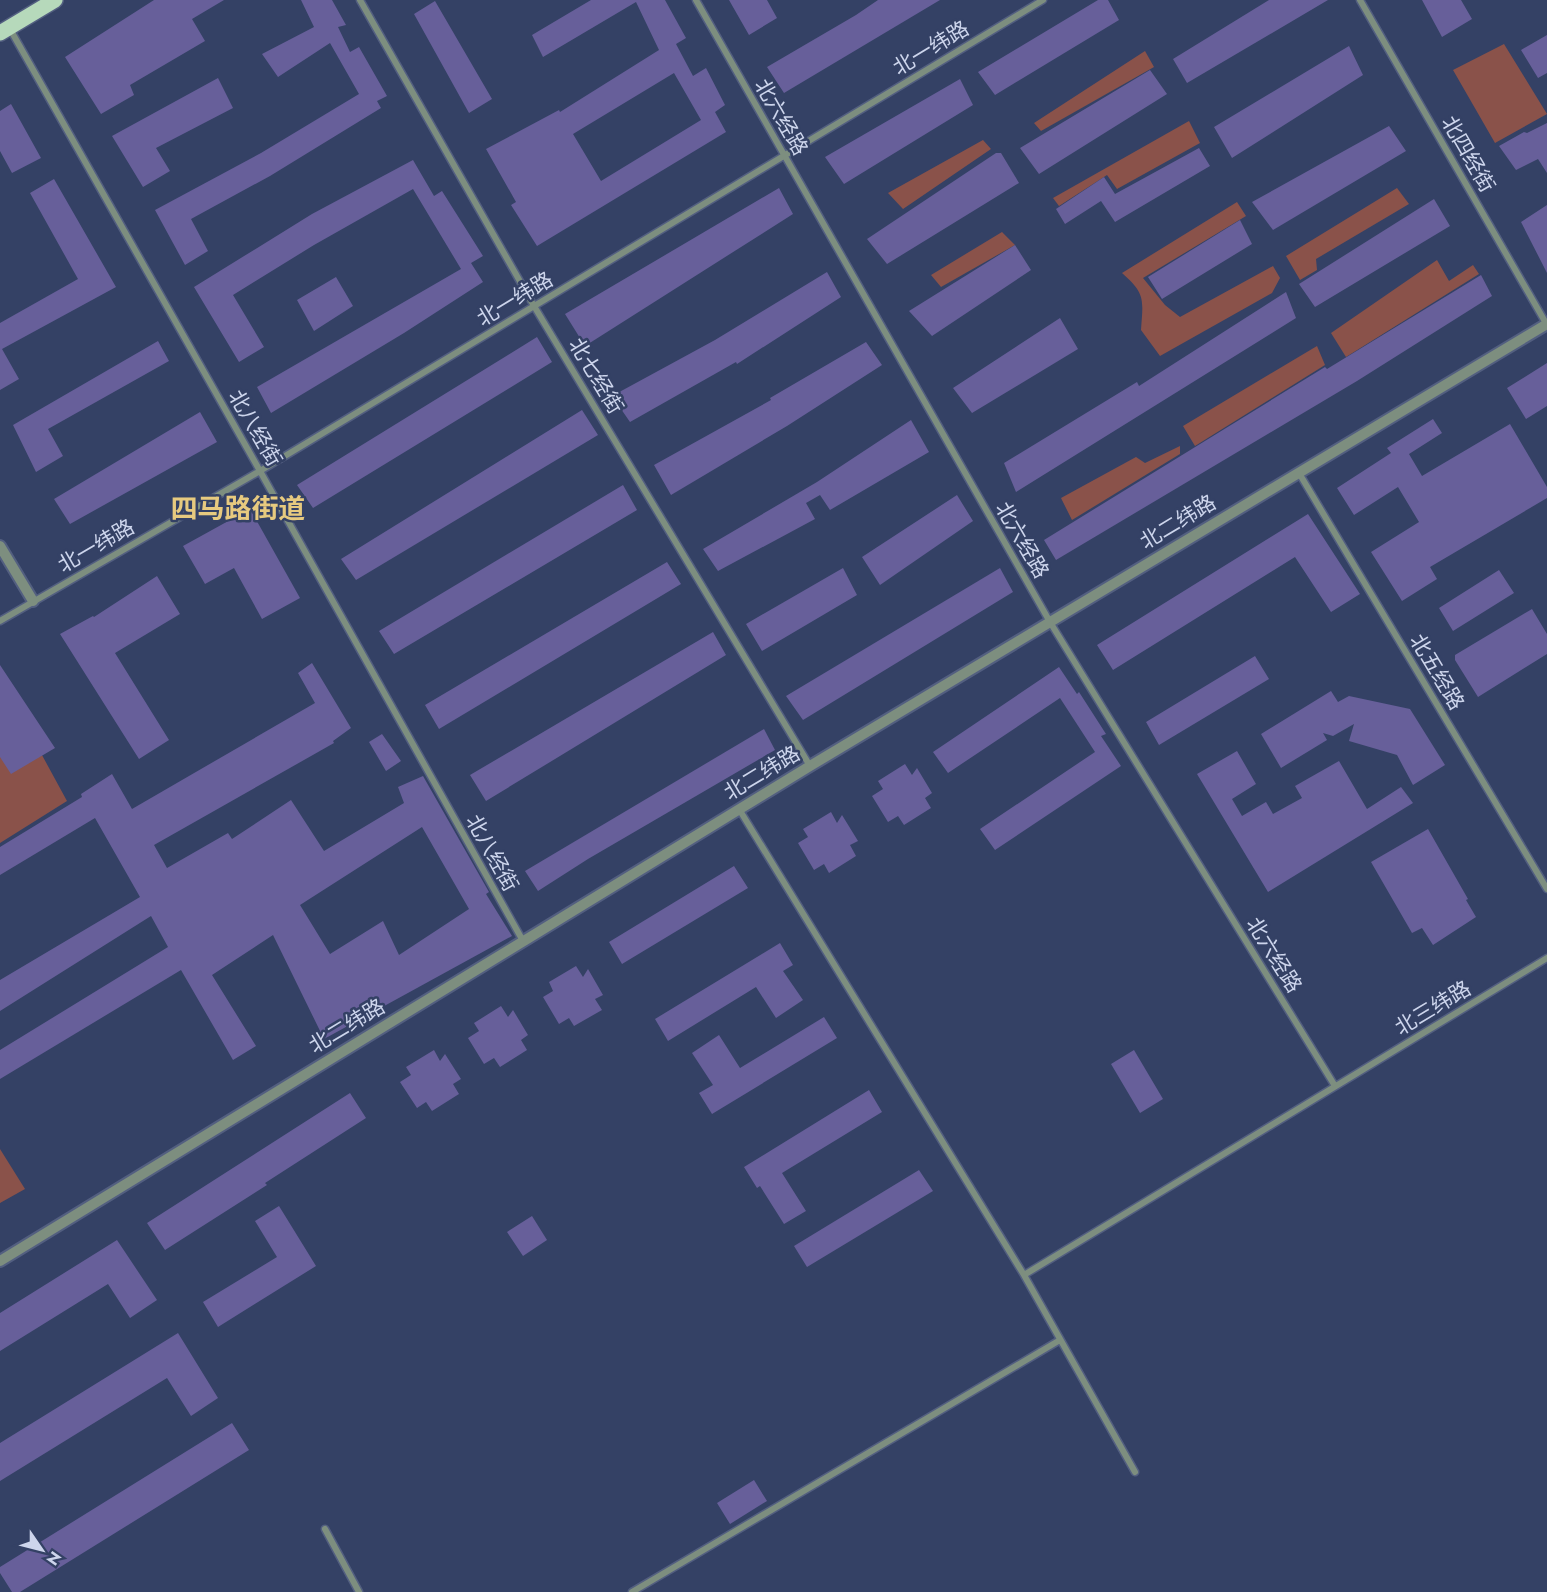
<svg xmlns="http://www.w3.org/2000/svg" width="1547" height="1592" viewBox="0 0 1547 1592" font-family="Jost,'Noto Sans SC',sans-serif">
  <rect width="100%" height="100%" fill="#344165"/>
  <!-- green -->
  <path fill="#8a524a" d="M1504,44l43,70 -52,29 -42,-73z
    M1145,51l9,16 -113,64 -7,-8z
    M1189,121l11,22 -83,46 -10,-14 -48,31 -6,-8z
    M983,140l8,9 -88,60 -15,-16z
    M1397,188l12,16 -93,55 1,11 -17,10 -14,-24z
    M1237,202l9,14 -103,62 22,27 15,12 93,-51 7,12 -8,15 -112,63 -19,-26c2,-30 5,-36 -19,-57z
    M1002,232l13,13 -74,42 -10,-12z
    M1437,260l12,21 24,-16 6,9 -133,83 -15,-24z
    M1317,346l8,19 -130,81 -12,-20z
    M1180,446v8l-108,66 -11,-22 75,-41 9,6z
    M0,678l67,123 -67,42z
    M0,1149l25,40 -25,14z"/>
  <!-- building -->
  <path fill="#675f9a" fill-rule="evenodd" d="M154,0h70l-32,19 13,22 -75,44 4,10 -33,19 -36,-57z
    M301,0h31l14,25 -8,2 12,25 9,-5 28,49 -10,5 4,7 -111,68 -79,43 17,32 -23,14 -30,-55 106,-57 98,-59 -29,-51 -52,34 -16,-23 52,-27z
    M591,0h74l21,38 -10,6 17,32 13,-8 19,37 -10,7 11,20 -189,114 -26,-41 5,-3 -30,-53 73,-39 1,2 99,-62 -23,-48 -93,55 -11,-22zM674,73l27,47 -100,61 -28,-47z
    M729,0h38l10,18 -28,17z
    M878,0h62l-156,93 -17,-26 89,-52z
    M1098,0h10l11,20 -124,75 -17,-23z
    M1269,0h59l-141,83 -14,-24z
    M1422,0h39l11,19 -30,18z
    M435,1l57,98 -23,14 -55,-99z
    M1547,35v38l-9,5 -17,-28z
    M1349,46l14,29 -131,83 -18,-31z
    M1150,70l17,24 -128,80 -19,-26z
    M218,78l15,30 -77,40 14,23 -27,16 -31,-51z
    M960,79l13,26 -129,79 -19,-27z
    M11,104l30,54 -29,15 -12,-22v-40z
    M1547,123v50l-9,-14 -22,11 -17,-24 25,-14 3,1z
    M1389,126l17,25 -133,79 -21,-28z
    M1199,148l11,18 -95,56 -14,-21 -36,23 -9,-15 48,-32 11,17z
    M996,153h5l18,30 -132,81 -20,-25z
    M413,160l21,36 8,-5 41,65 -12,7 12,19 -79,51 -133,80 -14,-26 204,-118 -48,-80 -99,56 -81,50 31,52 -25,15 -45,-75 118,-73z
    M54,179l62,108 -114,62 17,30 -19,11v-67l78,-44 -48,-86z
    M779,188l14,26 -208,132 -20,-32z
    M1434,199l16,27 -135,81 -16,-23z
    M1547,205v68l-26,-51z
    M1240,220l12,24 -90,55 -14,-22z
    M1015,245l16,25 -99,66 -23,-25z
    M827,272l14,25 -104,67 -1,-2 -106,60 -18,-26 103,-56z
    M1481,275l11,21 -135,85 -301,179 -12,-20 281,-173 2,2z
    M336,277l17,29 -39,25 -17,-31z
    M1286,292l10,26 -280,174 -12,-29 133,-81 2,4z
    M1060,318l18,31 -106,64 -19,-25z
    M537,337l15,25 -239,146 -16,-23z
    M158,341l11,20 -121,68 15,27 -27,16 -23,-47z
    M866,342l16,23 -95,61 -116,69 -17,-30 117,-65 -1,-2z
    M1547,363v43l-21,13 -19,-31z
    M582,410l16,25 -242,145 -15,-21z
    M200,412l17,30 -147,82 -16,-25z
    M1433,419l9,14 -33,21 13,22 88,-52 37,63v11l-117,69 7,12 -35,22 -31,-49 48,-30 -21,-35 -44,28 -17,-27 54,-35 -4,-5z
    M911,420l18,32 -99,58 -10,-15 -14,8 9,16 -97,52 -15,-22 114,-67z
    M623,485l14,25 -243,144 -15,-23z
    M957,495l16,26 -93,64 -18,-28z
    M250,509l50,89 -38,21 -28,-51 -29,16 -22,-38z
    M1308,514l52,80 -29,18 -36,-55 -182,113 -16,-25z
    M667,562l14,22 -242,145 -14,-24z
    M843,568l14,27 -95,56 -16,-27z
    M1000,568l13,24 -210,128 -17,-24z
    M1499,570l15,23 -61,38 -14,-23z
    M157,576l23,38 -65,39 54,87 -30,19 -79,-125 33,-18 1,1z
    M1532,609l15,25v20l-69,43 -23,-37v-5z
    M713,632l13,23 -240,146 -16,-26z
    M1255,656l14,23 -110,66 -13,-23z
    M312,663l39,65 -18,13 1,2 -180,102 13,23 61,-35 4,6 59,-39 33,51 80,-48 -6,-16 25,-11 66,116 -3,2 26,42 -188,103 -51,-104 -61,40 44,71 -23,14 -52,-90 -181,109v-29l168,-103 -17,-31 -151,95v-31l140,-83 -45,-79 -95,57v-28l82,-50 -1,-3 31,-20 20,35 183,-106 -17,-30zM422,827l47,82 -70,46 -16,-34 -53,33 -30,-49z
    M0,665l55,83 -44,26 -11,-17z
    M1059,667l18,27 2,-2 27,42 -5,2 20,30 -126,84 -15,-21 115,-77 -35,-54 -112,75 -15,-21z
    M1331,691l7,11 11,-6 61,13 35,56 -32,20 -16,-30 -48,-14 5,-17 -21,12 -10,-3 4,7 -46,28 -20,-34z
    M764,729l11,21 -187,109 -50,32 -13,-20z
    M382,734l19,27 -15,10 -17,-29z
    M1237,751l19,33 -24,15 10,17 24,-14 7,12 29,-16 -7,-12 44,-25 28,48 34,-22 12,16 -145,89 -71,-118z
    M905,764l7,11 5,-7 15,25 -7,5 6,10 -27,17 -6,-9 -10,6 -16,-26 11,-7 -5,-8z
    M831,812l6,11 5,-8 16,26 -8,4 6,11 -27,17 -5,-9 -10,6 -16,-27 10,-6 -5,-8z
    M1428,829l40,70 -2,1 10,17 -43,28 -11,-17 -10,5 -41,-71z
    M734,866l14,22 -126,76 -13,-22z
    M780,943l13,22 -10,6 20,29 -27,18 -20,-31 -88,54 -13,-22z
    M576,966l7,11 5,-8 15,26 -8,4 7,11 -28,16 -5,-8 -10,6 -16,-27 10,-6 -4,-9z
    M501,1006l7,11 5,-7 15,25 -7,5 6,10 -27,17 -6,-9 -10,6 -16,-26 11,-7 -5,-8z
    M824,1017l13,21 -125,76 -13,-21 14,-8 -21,-32 27,-18 21,33z
    M434,1050l6,11 5,-7 16,25 -8,5 6,10 -27,17 -6,-9 -9,6 -17,-26 11,-7 -5,-8z
    M1134,1050l29,49 -23,14 -29,-49z
    M869,1090l13,22 -100,61 24,38 -22,13 -24,-38 -3,2 -13,-21z
    M350,1093l16,25 -101,65 2,2 -102,65 -18,-27z
    M919,1170l14,21 -126,76 -13,-21z
    M279,1206l37,60 -98,61 -15,-25 74,-45 -22,-36z
    M532,1216l15,24 -24,16 -16,-24z
    M117,1240l40,60 -27,18 -22,-34 -108,67v-38z
    M178,1333l40,65 -27,18 -24,-38 -167,103v-38z
    M232,1423l17,27 -229,142h-8l-12,-19v-6z
    M754,1480l13,21 -37,23 -13,-21z"/>
  <g fill="none" stroke-linecap="round" stroke-linejoin="round">
    <!-- minor casing -->
    <g stroke="#535f80" stroke-width="9">
      <path id="minor" d="M360,0l174,306 276,460
        M696,0l354,622 285,464
        M1360,0l187,325
        M10,29l250,442 263,470
        M1299,473l248,416
        M0,621l260,-150 783,-471
        M739,809l285,466 523,-317
        M1024,1275l111,197
        M325,1529l34,63
        M632,1592l428,-252"/>
    </g>
    <!-- tertiary casing -->
    <g stroke="#535f80" stroke-width="14">
      <path id="tertiary" d="M0,546l33,55
        M0,1261l810,-495 737,-442"/>
    </g>
    <!-- primary casing -->
    <g stroke="#535f80" stroke-width="18">
      <path id="primary" d="M0,33l55,-33"/>
    </g>
    <!-- minor -->
    <use href="#minor" stroke="#7d8e7f" stroke-width="6"/>
    <!-- tertiary -->
    <use href="#tertiary" stroke="#7d8e7f" stroke-width="10"/>
    <!-- primary -->
    <use href="#primary" stroke="#b6d9bb" stroke-width="15"/>
  </g>
  <g text-anchor="middle" dominant-baseline="central" stroke-width="5" stroke-linejoin="round" paint-order="stroke">
    <!-- street labels -->
    <g font-size="21" fill="#cdd5ec" stroke="#344165">
      <text transform="translate(931 48) rotate(-31)">北一纬路</text>
      <text transform="translate(781 117) rotate(60)">北六经路</text>
      <text transform="translate(1468 154) rotate(60)">北四经街</text>
      <text transform="translate(515 299) rotate(-31)">北一纬路</text>
      <text transform="translate(596 376) rotate(59)">北七经街</text>
      <text transform="translate(255 428) rotate(60)">北八经街</text>
      <text transform="translate(1178 522) rotate(-31)">北二纬路</text>
      <text transform="translate(1022 540) rotate(60)">北六经路</text>
      <text transform="translate(96 546) rotate(-30)">北一纬路</text>
      <text transform="translate(1437 672) rotate(59)">北五经路</text>
      <text transform="translate(762 773) rotate(-31)">北二纬路</text>
      <text transform="translate(492 853) rotate(61)">北八经街</text>
      <text transform="translate(1274 955) rotate(58)">北六经路</text>
      <text transform="translate(1433 1008) rotate(-31)">北三纬路</text>
      <text transform="translate(347 1026) rotate(-31)">北二纬路</text>
    </g>
    <!-- district labels -->
    <g font-size="27" font-weight="bold" fill="#e7ca7f" stroke="#344165">
      <text x="238" y="508">四马路街道</text>
    </g>
  </g>
  <!-- north arrow -->
  <g transform="translate(42 1550) rotate(125)" stroke="#344165" stroke-width="4.5" paint-order="stroke">
  <path d="M0-4.5L10 22L0 15L-10 22Z" fill="#cdd5ec"/>
  <text y="-9" font-size="16" font-weight="bold" text-anchor="middle" fill="#cdd5ec">N</text>
  </g>
</svg>
